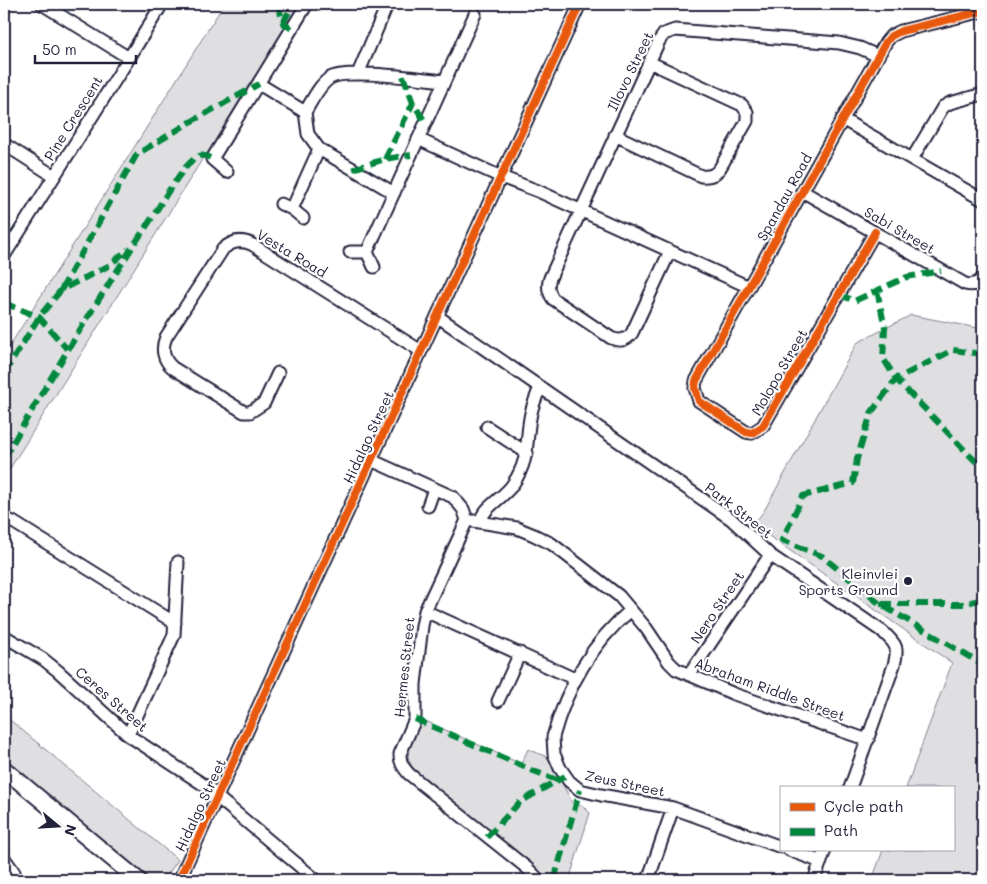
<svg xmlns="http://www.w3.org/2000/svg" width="987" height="884" viewBox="0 0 987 884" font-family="Mali,sans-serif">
  <rect width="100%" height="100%" fill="#fff"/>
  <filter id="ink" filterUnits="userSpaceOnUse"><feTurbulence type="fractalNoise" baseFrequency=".02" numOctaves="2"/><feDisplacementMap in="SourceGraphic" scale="10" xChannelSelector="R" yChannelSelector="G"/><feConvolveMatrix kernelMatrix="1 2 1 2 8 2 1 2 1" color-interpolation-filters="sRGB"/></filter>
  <g filter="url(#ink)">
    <!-- green -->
    <path fill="#dfdfe2" stroke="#80808e" d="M224,4h79l-96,153 -4,1 -199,320v-123z
      M911,315l72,14v551h-111l11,-30h70v-62h-47l46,-125 -199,-138 11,-14 93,-168z
      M4,715l174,145 -14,20h-13l-147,-121z
      M421,719l100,45 7,-15 17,7 7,6 20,41 11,3 7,7 -21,67h-20l-136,-112c-12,-16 1,-33 8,-49z"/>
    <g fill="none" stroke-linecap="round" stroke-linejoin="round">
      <!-- minor casing -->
      <g stroke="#22223b" stroke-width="15">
        <path id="minor" d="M129,58l33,-54
          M358,74l29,-69
          M259,84l46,28
          M842,119l141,81
          M615,135l86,41c9,1 14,-1 19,-8l27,-47v-9l-5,-7 -93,-43
          M418,139l83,38 37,14 211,96
          M4,144l50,32
          M912,159l31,-52 7,-4 33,-9
          M227,172l-15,-13 95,-155
          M802,191l163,93c8,2 14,0 18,-7
          M394,193l-75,-44 -11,-15 -3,-22c7,-11 14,-27 25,-34 16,-10 93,1 114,3
          M281,204l11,5 11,9
          M292,209l27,-60
          M875,232l-112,194 -11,7 -6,-1 -47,-31 -4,-13 1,-7 190,-339 5,-6 10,-5 82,-20
          M670,251l-38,82c-5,7 -12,9 -21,5l-58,-39c-5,-7 -6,-13 -3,-21l109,-237 5,-7 11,-4 164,13 21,5 18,8
          M350,252h17l7,15
          M367,252l108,-238
          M4,256l125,-198 -87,-54
          M437,316l294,203 39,36 113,77c13,12 16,15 11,33l-44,123
          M278,373l-14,30 -14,9h-6l-71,-44c-10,-8 -12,-19 -7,-31l57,-88c9,-8 19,-10 30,-4l168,106
          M487,427l40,26
          M371,460l82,37 10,12 4,11
          M428,506l6,-17
          M4,518l9,4 162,101
          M467,520l50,8 17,7 18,9 67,52 27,32 23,34 7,7 58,25 134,46
          M467,520l-42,91 -3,15 -7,58v35l-15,35c0,9 3,13 9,20l118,94 12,12
          M480,522c4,-16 24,-24 33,-38 18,-27 12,-44 18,-71 2,-9 6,-18 9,-26
          M631,610c-39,32 -65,79 -78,127l1,17 6,14 9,13 11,9 21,5 72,13 108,39
          M425,611l150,68
          M4,636l39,23 15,12 70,64 82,54 7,8 99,83
          M689,675l81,-120
          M498,701l22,-48
          M128,735l46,-100 4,-73
          M789,850l32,12
          M4,858l10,14
          M179,880l401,-876
          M648,880l25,-72
          M814,880l11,-30"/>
      </g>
      <!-- tertiary casing -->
      <g stroke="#22223b" stroke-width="19">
        <path id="tertiary" d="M4,769l134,111"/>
      </g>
      <!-- minor -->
      <use href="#minor" stroke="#fff" stroke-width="11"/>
      <!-- tertiary -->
      <use href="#tertiary" stroke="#fff" stroke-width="15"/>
      <!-- quiet -->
      <path stroke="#00873e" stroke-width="6" stroke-dasharray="12 6" stroke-linecap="butt" d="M278,4l5,19 9,6
        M283,23l10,-19
        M403,76l10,27 13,20
        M385,159l28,-56
        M353,169l32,-10 26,-4
        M61,290l76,-136 57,-34 65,-36
        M877,290l8,38 -2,30 13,21 87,90
        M839,294l15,7 53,-24 34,-6
        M4,303l35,14 28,32
        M983,354l-30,-4 -57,29 -25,34 -14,46 -4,24 -50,13 -21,44 40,16 58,48 103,61
        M4,374l35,-57 22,-27 49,-25 18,-16
        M4,458c47,-81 95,-162 148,-240 10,-16 30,-52 45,-61 5,-3 10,-1 15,2
        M880,604h84l19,-5
        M415,719l116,51 26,10
        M487,837l33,-35 45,-26
        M554,880l26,-90"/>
      <!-- cycleway casing -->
      <g stroke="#fff" stroke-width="11">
        <path id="cycleway" d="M875,232l-112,194 -11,7 -6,-1 -47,-31 -4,-13 1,-7 190,-339 5,-6 10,-5 82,-20
          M179,880l401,-876"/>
      </g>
      <!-- cycleway -->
      <use href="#cycleway" stroke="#e8590c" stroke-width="8"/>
    </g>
  </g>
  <!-- markers -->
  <circle fill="#22223b" stroke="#fff" stroke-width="2" cx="908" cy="581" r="5"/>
  <g text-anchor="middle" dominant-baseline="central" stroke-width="4.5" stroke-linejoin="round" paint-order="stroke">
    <!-- street labels -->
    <g font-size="14" fill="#22223b" stroke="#fff">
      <text transform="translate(630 71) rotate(-64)">Illovo Street</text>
      <text transform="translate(73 118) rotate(-58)">Pine Crescent</text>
      <text transform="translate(784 197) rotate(-61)">Spandau Road</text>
      <text transform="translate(900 230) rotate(30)">Sabi Street</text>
      <text transform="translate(292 253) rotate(31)">Vesta Road</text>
      <text transform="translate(779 372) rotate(-60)">Molopo Street</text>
      <text transform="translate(368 437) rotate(-65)">Hidalgo Street</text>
      <text transform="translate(739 510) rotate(38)">Park Street</text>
      <text transform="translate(717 607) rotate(-56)">Nero Street</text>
      <text transform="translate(404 667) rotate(-84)">Hermes Street</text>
      <text transform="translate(770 689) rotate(20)">Abraham Riddle Street</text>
      <text transform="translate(112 699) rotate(41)">Ceres Street</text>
      <text transform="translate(625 783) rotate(12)">Zeus Street</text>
      <text transform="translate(200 805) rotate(-65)">Hidalgo Street</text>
    </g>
    <!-- poi labels -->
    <g font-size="14" fill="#22223b" stroke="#fff" text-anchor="end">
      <text x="898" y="573">Kleinvlei<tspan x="898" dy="16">Sports Ground</tspan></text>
    </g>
  </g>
  <!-- margin -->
  <rect width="987" height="884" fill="none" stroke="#fff" stroke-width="20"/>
  <rect x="10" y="10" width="967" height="864" fill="none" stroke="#22223b" stroke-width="2" filter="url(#ink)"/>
  <!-- legend -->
  <rect x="780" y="786" width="175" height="65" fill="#ffffff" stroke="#a7a7b1"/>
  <rect x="790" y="803" width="25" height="8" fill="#e8590c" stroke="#a7a7b1"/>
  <text x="824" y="812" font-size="15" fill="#22223b">Cycle path</text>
  <rect x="790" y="828" width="25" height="8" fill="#00873e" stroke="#a7a7b1"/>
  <text x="824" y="836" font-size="15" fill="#22223b">Path</text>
  <!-- north arrow -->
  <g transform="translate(58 826) rotate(108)" stroke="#ffffff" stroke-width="4" paint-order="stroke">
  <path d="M0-4L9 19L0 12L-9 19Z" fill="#22223b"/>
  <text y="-8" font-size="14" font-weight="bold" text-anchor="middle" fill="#22223b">N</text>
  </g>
  <!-- scale -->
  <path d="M35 55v8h101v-8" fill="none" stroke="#22223b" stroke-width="2.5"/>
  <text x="42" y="55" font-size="15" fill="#22223b" stroke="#ffffff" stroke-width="4" paint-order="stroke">50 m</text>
</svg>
